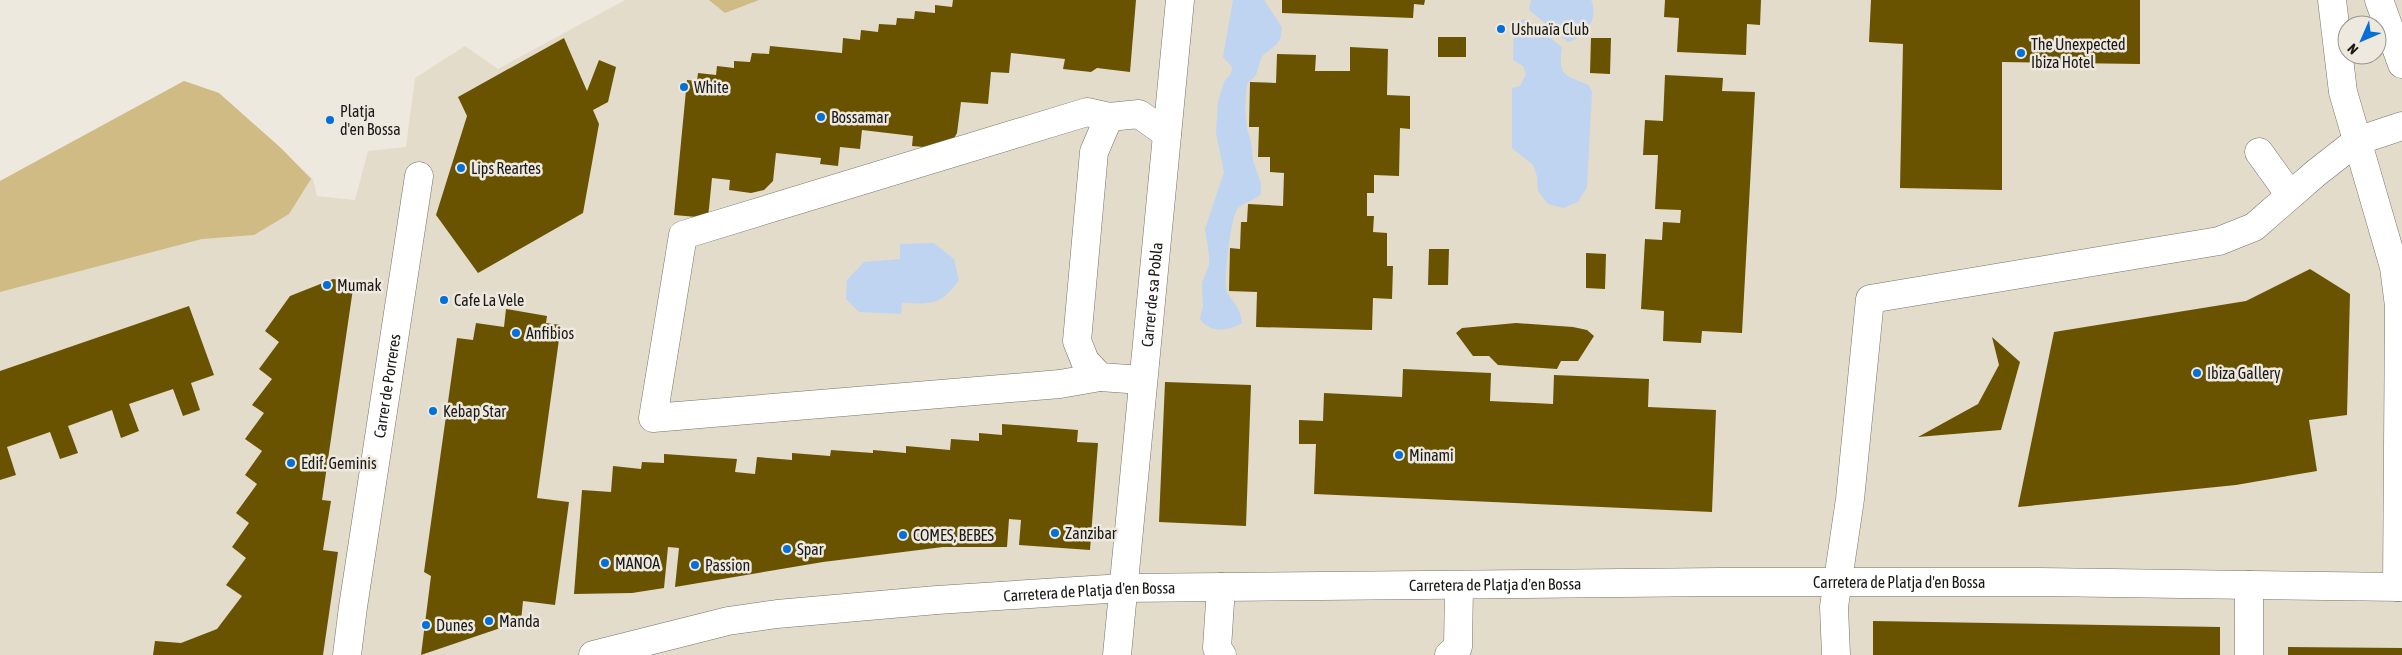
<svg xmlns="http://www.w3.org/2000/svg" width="2402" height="655" viewBox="0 0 2402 655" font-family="'Asap Condensed',sans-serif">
  <rect width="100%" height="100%" fill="#ede9df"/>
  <!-- built -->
  <path fill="#e3dccb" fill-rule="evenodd" d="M625,0h1777v655h-2402v-474l184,-100 35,12 94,86 4,17 38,4 13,-49 38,-4 9,-69 50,-32 33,23zM2347,25h30v30h-30z"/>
  <!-- green -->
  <path fill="#cfbb83" d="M709,0h50l-34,13z
    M184,81l35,12 63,56 29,30 -22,35 -35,21 -52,4 -202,53v-111z"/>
  <!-- water -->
  <path fill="#bed4f1" d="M1233,0h31l18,27 -1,10 -4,7 -15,12 -6,19 -9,9 -2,23 2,22 4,13 2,18 8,24v10c-6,6 -16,8 -23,14 -7,7 -14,69 -12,80 3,14 14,14 16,35 -14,8 -31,11 -42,-4l3,-13 -1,-23 7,-18v-11l-4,-25 19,-57 -8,-39 2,-32 7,-21 6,-6 1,-7 -9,-10z
    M1531,0h60c8,18 -5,37 -23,42l-39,-32z
    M1525,19l37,28c-4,30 2,28 27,38l3,7 -5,95 -9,15 -15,6 -15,-4 -10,-13 -1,-15 -4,-11 -21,-17v-60l8,-2 6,-12 -3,-8 -10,-6 1,-37z
    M934,243l20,16 5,21c-19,26 -27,24 -57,23l-1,11 -42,-2 -13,-13 1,-19 17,-18 36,-3v-15z"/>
  <!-- building -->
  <path fill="#695301" d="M953,0h183l-6,72 -33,-4 -6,4 -28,-3 2,-10 -54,-6 -2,20 -18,-1 -3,32 -27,-2 -4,31 -5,9 -16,6 -24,-2 1,-10 -51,-6 -2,19 -20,-2 -2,19 -18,-2 1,-6 -45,-5 -3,28 -9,9 -13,3 -22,-3 1,-10 -18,-2 -4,40 -34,-3 13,-135 10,1 1,-8 18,2 1,-9 17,2v-7l16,1 2,-9 17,1 1,-8 72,7 1,-15 17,2 1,-10 17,2 1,-8 17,1 1,-7 17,1 1,-8 20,2v-8l17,2z
    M1282,0h143l-1,5 -10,-1 -1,14 -131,-5z
    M1665,0h96l-1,25 -13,-1 -1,31 -69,-3 2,-34 -15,-1z
    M1871,0h269v64l-138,-2v128l-102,-2 3,-144 -34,-2z
    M1438,37h28v20h-28z
    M564,38l23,53 12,-31 17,7 -8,35 -15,8 6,14 -16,89 -105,60 -42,-58 31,-99 -9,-19z
    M1591,38h20l-1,36 -20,-1z
    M1350,47l38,2 -1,46 23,1v33l-10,-1 -1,48 -25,-1v18h-7v23h7l-1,16 14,1v33h6l-1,33 -19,-1 -1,32 -116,-3 1,-35 -28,-1 1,-43 10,1 1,-27h6l1,-18 35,2 1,-33 -14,-1v-15h-12l1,-30h-10l1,-45 26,1 1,-29 39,1 -1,16h35z
    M1665,75l58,3 -1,13 33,1 -13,241 -40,-2 -1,12 -38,-2 1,-30 -23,-2 4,-70 17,1 1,-18 17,1 1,-13 -26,-1 3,-54h-15l2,-35 18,1z
    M1429,249h20l-1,36h-20z
    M1586,253l20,1 -1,35 -19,-1z
    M2310,269l40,25 -3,121 -38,5 8,51 -81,14 -218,22 36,-175 192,-31z
    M333,279l21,3 -32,218 9,1 -8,49 15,2 -15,103h-170l2,-14 26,2 36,-14 25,-33 -16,-11 20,-27 -14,-11 17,-24 -13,-10 21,-29 -12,-9 17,-24 -17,-12 19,-26 -12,-8 20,-26 -13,-10 20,-27 -14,-11 25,-35z
    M189,306l25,69 -23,8 9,27 -17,6 -10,-27 -44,15 10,27 -18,7 -9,-28 -44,16 10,27 -18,6 -10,-27 -43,15 9,28 -16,5v-109z
    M506,309l41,7 -1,7 15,2 -24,173 32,4 -14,103 -32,-4 -2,20 -100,34 10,-79 -7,-4 33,-234 16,2 3,-17 28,4z
    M1516,323l57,4 14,3 7,6 -16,25h-17l-4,8 -59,-4 -9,-9h-16l-17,-23 6,-5z
    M1992,337l28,25 -19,68 -83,7 60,-33 21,-39z
    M1403,369l88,4 -1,28 63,3 1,-29 95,4 -1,28 68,3 -4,102 -398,-18 2,-50h-17v-24l24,1 1,-28 78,4z
    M1165,382l86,3 -5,141 -87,-4z
    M1002,424l76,6 -1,12 21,1 -8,107 -71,-5 2,-25 -12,-1 -2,28h-64l-120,15 -148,25 4,-39 -11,-1 -4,41 -32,5 -58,1 8,-104 29,2 2,-26 28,3 1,-7 22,1v-9l73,5 -2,13 20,2 2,-17 35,3v-7l38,3 1,-6 42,3v-3l33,3v-7l44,4 1,-11 28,2v-8l23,2z
    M1873,621l347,6v28h-347z
    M2288,647l114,1v7h-114z"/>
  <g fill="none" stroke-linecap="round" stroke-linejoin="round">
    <!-- minor casing -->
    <g stroke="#77736a" stroke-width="29">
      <g id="minor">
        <path d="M2332,0l11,92 51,175 5,39 -2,281"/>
        <path d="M2379,0l23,64"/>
        <path d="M2259,152l31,43"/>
        <path d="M1100,377l-40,7 -407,34 30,-183 404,-123 22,5"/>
        <path d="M1142,380l-42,-3 -15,-16 -8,-20 17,-189 15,-35 30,-3 28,20"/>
        <path d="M2249,585v70"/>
        <path d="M1221,587l-4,61 5,7"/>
        <path id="s1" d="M347,655l6,-48 66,-431"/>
        <path id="s2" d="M593,655l135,-34 49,-7 160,-14 186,-12 597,-6h320l362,5"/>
        <path id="s3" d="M1117,655l63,-655"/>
        <path d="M1449,655l9,-8 1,-61"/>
        <path d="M1836,655l-2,-48 16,-108 20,-200 349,-58 35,-14 62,-54 41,-32 45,-15"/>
      </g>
    </g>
    <!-- minor -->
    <use href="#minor" stroke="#fff" stroke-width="28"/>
  </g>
  <!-- markers -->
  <g fill="#036fd7" stroke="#ede9df" stroke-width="2">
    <circle cx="1501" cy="29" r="5"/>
    <circle cx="2021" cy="53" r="5"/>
    <circle cx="684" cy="87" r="5"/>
    <circle cx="821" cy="117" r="5"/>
    <circle cx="330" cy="120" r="5"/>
    <circle cx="461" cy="168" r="5"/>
    <circle cx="327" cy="285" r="5"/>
    <circle cx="444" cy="300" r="5"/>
    <circle cx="516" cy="333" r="5"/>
    <circle cx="2197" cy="373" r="5"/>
    <circle cx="433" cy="411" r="5"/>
    <circle cx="1399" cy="455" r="5"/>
    <circle cx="291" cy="463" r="5"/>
    <circle cx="1055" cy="533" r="5"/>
    <circle cx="903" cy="535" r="5"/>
    <circle cx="787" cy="549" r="5"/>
    <circle cx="605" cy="563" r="5"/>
    <circle cx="695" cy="565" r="5"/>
    <circle cx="489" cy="621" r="5"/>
    <circle cx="426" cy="625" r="5"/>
  </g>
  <g text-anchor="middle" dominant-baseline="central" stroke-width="5" stroke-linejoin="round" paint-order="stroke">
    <!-- poi labels -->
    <g font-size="16" fill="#1b1916" stroke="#ede9df" text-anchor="start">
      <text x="1511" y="29">Ushuaïa Club</text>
      <text x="2031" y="44">The Unexpected<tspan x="2031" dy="18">Ibiza Hotel</tspan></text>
      <text x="694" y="87">White</text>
      <text x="340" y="111">Platja<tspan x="340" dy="18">d'en Bossa</tspan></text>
      <text x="831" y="117">Bossamar</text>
      <text x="471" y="168">Lips Reartes</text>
      <text x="337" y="285">Mumak</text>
      <text x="454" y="300">Cafe La Vele</text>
      <text x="526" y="333">Anfibios</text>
      <text x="2207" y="373">Ibiza Gallery</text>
      <text x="443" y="411">Kebap Star</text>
      <text x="1409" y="455">Minami</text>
      <text x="301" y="463">Edif. Geminis</text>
      <text x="1065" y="533">Zanzibar</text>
      <text x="913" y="535">COMES, BEBES</text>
      <text x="797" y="549">Spar</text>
      <text x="615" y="563">MANOA</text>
      <text x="705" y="565">Passion</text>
      <text x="499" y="621">Manda</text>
      <text x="436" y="625">Dunes</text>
    </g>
    <!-- street labels -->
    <g font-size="16" fill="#1b1916" stroke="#ede9df">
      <text stroke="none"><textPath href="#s3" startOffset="362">Carrer de sa Pobla</textPath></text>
      <text stroke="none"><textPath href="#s1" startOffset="272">Carrer de Porreres</textPath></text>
      <text stroke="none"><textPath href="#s2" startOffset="1312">Carretera de Platja d'en Bossa</textPath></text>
      <text stroke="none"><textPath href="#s2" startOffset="908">Carretera de Platja d'en Bossa</textPath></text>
      <text stroke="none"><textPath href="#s2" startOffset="502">Carretera de Platja d'en Bossa</textPath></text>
    </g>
  </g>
  <!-- north arrow -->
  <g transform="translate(2362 40) rotate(225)"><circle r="24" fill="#ede9df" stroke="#99968f"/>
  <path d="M0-4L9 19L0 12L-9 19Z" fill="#036fd7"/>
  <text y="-8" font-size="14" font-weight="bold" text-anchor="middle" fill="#1b1916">N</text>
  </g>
</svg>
